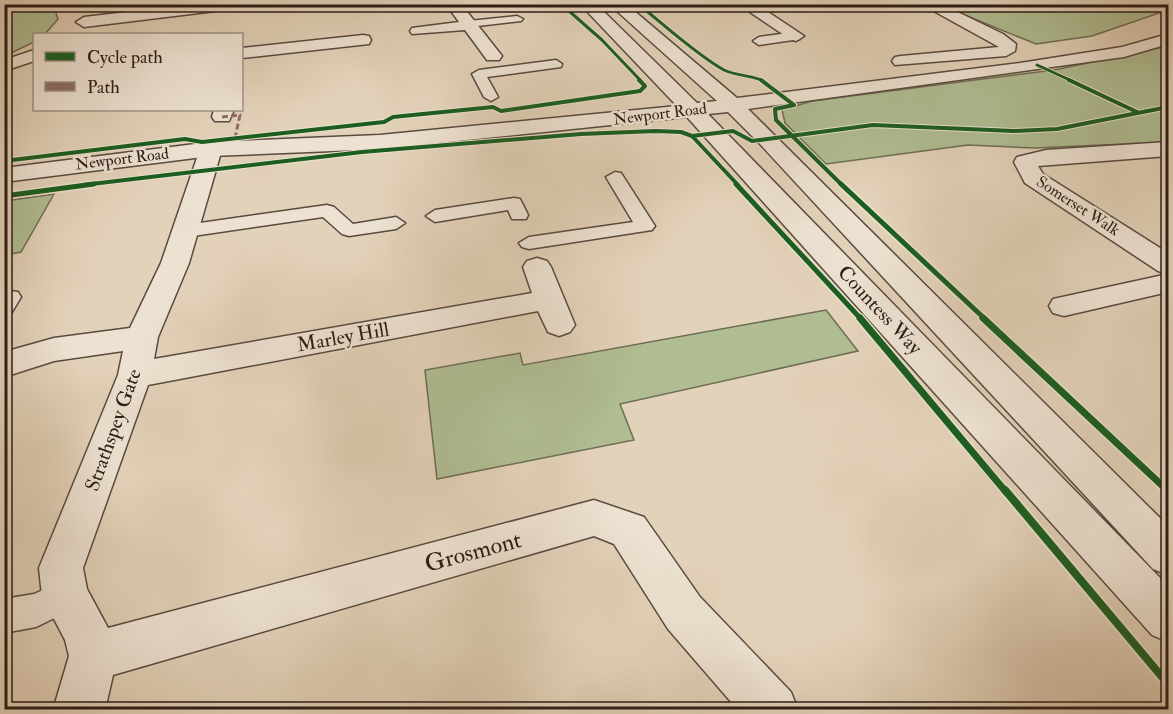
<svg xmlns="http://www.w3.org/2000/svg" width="1173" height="714" viewBox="0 0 1173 714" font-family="'IM FELL Double Pica',serif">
  <rect width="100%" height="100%" fill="#e3d2ba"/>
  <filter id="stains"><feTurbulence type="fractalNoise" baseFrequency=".00333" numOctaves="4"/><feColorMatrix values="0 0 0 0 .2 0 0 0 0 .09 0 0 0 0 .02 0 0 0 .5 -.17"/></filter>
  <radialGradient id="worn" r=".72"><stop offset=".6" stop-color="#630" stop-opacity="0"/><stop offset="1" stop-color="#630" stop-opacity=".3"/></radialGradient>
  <!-- green -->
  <path fill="#b0bd93" stroke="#6e6d55" stroke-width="1.5" d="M5,4l41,1 9,5 3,9 -13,15h-11v8l-29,14z
    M1168,4v6l-76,26 -56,8 -96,-39z
    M1168,46v96l-133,6 -67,-3 -142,19 -41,-41 -3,-13 30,-9 242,-31z
    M54,194l-33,58 -16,3v-54z
    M826,310l32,41 -238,53 14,36 -197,39 -12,-109 95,-17 3,12z"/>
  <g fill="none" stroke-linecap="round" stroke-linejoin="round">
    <!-- service casing -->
    <g stroke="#594a40" stroke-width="3">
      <path id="service" d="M517,16l6,3 -2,2 -52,6 -6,-3 6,-3z
        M796,32l6,4 -2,3 -41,6 -6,-4 6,-4z
        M556,60l6,4 -1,3 -74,10 11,20 -7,4 -7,-4 -12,-23 7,-4z
        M615,172l6,1 34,53 -3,4 -123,19 -7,-2 -3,-4 10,-6 104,-15 -27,-45z
        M514,198l6,1 8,16 -2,4h-14l-4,-9 -73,12 -9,-6 9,-6z
        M327,205l7,2 19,17 43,-7 9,6 -9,6 -47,7 -7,-2 -19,-17 -137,20 -10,-6 10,-6z
        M4,290l14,2 3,5 -9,15 -8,2z
        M65,580l12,5 5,11 -5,11 -41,20 -32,6v-34l30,-5z"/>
    </g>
    <!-- minor casing -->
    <g stroke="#594a40" stroke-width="3">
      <path id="minor" d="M197,4h50l-7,4 -156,19 -8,-5 8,-5z
        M446,4h15l41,52 -3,4h-12l-22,-30 -53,4 -2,-3 2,-3 47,-6z
        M738,4h18l48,32 -8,5 -6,-2z
        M921,4h20l62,30 13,10 -1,7 -9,5 -111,9 -3,-4 3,-4 6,-1 98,-9z
        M363,35l6,1 2,4 -2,4 -127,14v-10z
        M34,50v11l-30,10v-11z
        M214,110h20l-5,11h-14l-3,-4z
        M211,142l8,2 3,5 -33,114 -31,74 -4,22 378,-66 -9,-26 4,-6 10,-3 10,3 4,6 24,58 -5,7 -11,4 -11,-4 -10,-21 -390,74 -65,183 4,21 21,39 486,-128 50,17 56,80 91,95 7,18h-60l-70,-81 -54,-85 -20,-8 -481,139 -8,35h-52l16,-54 -4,-16 -23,-44 -3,-28 79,-193 5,-24 -69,10 -50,16v-25l50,-14 76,-10 31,-65 39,-114 3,-5z
        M1168,142v14l-130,10 5,8 125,79v21l-10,-3 -133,-88 -11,-21 3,-5 29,-7z
        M1168,274v18l-104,24 -11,-3 -4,-7 4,-7z"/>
    </g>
    <!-- tertiary casing -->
    <g stroke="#594a40" stroke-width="3">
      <path id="tertiary" d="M580,4h16l101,99 20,-2 -108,-97h17l111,94 283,-35 102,-16 46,-13v10l-44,13 -376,52 420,417v49l-15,-6 -393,-425 -32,-32 -20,2 460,472v56l-16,-7 -465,-518 -307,32 -169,7 -207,26v-14l207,-26 169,-7 297,-29z"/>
    </g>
    <!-- service -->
    <use href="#service" fill="#ede2d2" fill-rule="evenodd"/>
    <!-- minor -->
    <use href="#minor" fill="#ede2d2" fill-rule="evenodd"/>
    <!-- tertiary -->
    <use href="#tertiary" fill="#ede2d2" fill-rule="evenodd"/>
    <!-- quiet -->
    <path stroke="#8d6e63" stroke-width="3" stroke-dasharray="6 3" stroke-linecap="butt" d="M222,117l18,-2 -5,23"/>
    <!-- cycleway-far4 casing -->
    <g stroke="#ede2d2" stroke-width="4.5">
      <path id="cycleway-far4" d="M561,4l41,36 39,41
        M638,4c24,19 60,52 86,66 12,6 32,6 39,11
        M1037,65l35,16"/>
    </g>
    <!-- cycleway-far3 casing -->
    <g stroke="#ede2d2" stroke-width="6">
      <path id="cycleway-far3" d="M761,80l33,25
        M1069,80l68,32
        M794,105l-19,4 1,11 66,65
        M692,136l41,-5 19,10 121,-16 141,6 43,-2 111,-22
        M4,161l181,-22 17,3 182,-20 9,-5 100,-10 8,4 139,-20 5,-5 -6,-6
        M83,185l279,-33 219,-18 75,-3 25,1 11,4 46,49"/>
    </g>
    <!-- cycleway-far2 casing -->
    <g stroke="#ede2d2" stroke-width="8">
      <path id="cycleway-far2" d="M736,184l125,135
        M841,184l144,135
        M4,196l90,-12"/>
    </g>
    <!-- cycleway-far1 casing -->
    <g stroke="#ede2d2" stroke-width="10">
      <path id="cycleway-far1" d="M860,318l146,174
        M983,318l185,173"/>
    </g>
    <!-- cycleway casing -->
    <g stroke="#ede2d2" stroke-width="12">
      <path id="cycleway" d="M1005,490l163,194"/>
    </g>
    <!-- cycleway-far4 -->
    <use href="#cycleway-far4" stroke="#1b5e20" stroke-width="3"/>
    <!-- cycleway-far3 -->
    <use href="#cycleway-far3" stroke="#1b5e20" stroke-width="4"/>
    <!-- cycleway-far2 -->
    <use href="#cycleway-far2" stroke="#1b5e20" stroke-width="5"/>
    <!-- cycleway-far1 -->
    <use href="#cycleway-far1" stroke="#1b5e20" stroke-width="7"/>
    <!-- cycleway -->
    <use href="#cycleway" stroke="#1b5e20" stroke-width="8"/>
  </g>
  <g text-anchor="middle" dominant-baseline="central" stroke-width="5" stroke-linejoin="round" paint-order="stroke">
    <!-- far-street labels -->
    <g font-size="16" fill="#2b1d17" stroke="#ede2d2">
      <text transform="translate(660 114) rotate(-7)">Newport Road</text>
      <text transform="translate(122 159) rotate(-7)">Newport Road</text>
      <text transform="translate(1078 206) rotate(33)">Somerset Walk</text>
    </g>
    <!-- street labels -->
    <g font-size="20" fill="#2b1d17" stroke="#ede2d2">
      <text transform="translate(880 310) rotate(47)">Countess Way</text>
      <text transform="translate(343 337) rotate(-10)">Marley Hill</text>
      <text transform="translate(113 430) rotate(-70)">Strathspey Gate</text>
    </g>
    <!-- near-street labels -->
    <g font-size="24" fill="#2b1d17" stroke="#ede2d2">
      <text transform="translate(473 552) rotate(-15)">Grosmont</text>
    </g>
  </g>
  <!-- margin -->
  <rect width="1173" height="714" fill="none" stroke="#e3d2ba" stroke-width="24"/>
  <rect x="6" y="6" width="1161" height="702" fill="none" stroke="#2b1d17" stroke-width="3"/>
  <rect x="12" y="12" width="1149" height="690" fill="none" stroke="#2b1d17" stroke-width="1.5"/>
  <!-- legend -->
  <rect x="33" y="33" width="210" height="78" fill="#ede2d2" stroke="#9f9387" stroke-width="1.5"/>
  <rect x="45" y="52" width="30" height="9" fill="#1b5e20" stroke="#9f9387" stroke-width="1.5"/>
  <text x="87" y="63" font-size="18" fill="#2b1d17">Cycle path</text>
  <rect x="45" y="82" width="30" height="9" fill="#8d6e63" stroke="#9f9387" stroke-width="1.5"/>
  <text x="87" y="93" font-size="18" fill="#2b1d17">Path</text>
  <rect width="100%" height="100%" filter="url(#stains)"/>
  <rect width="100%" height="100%" fill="url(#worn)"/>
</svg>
